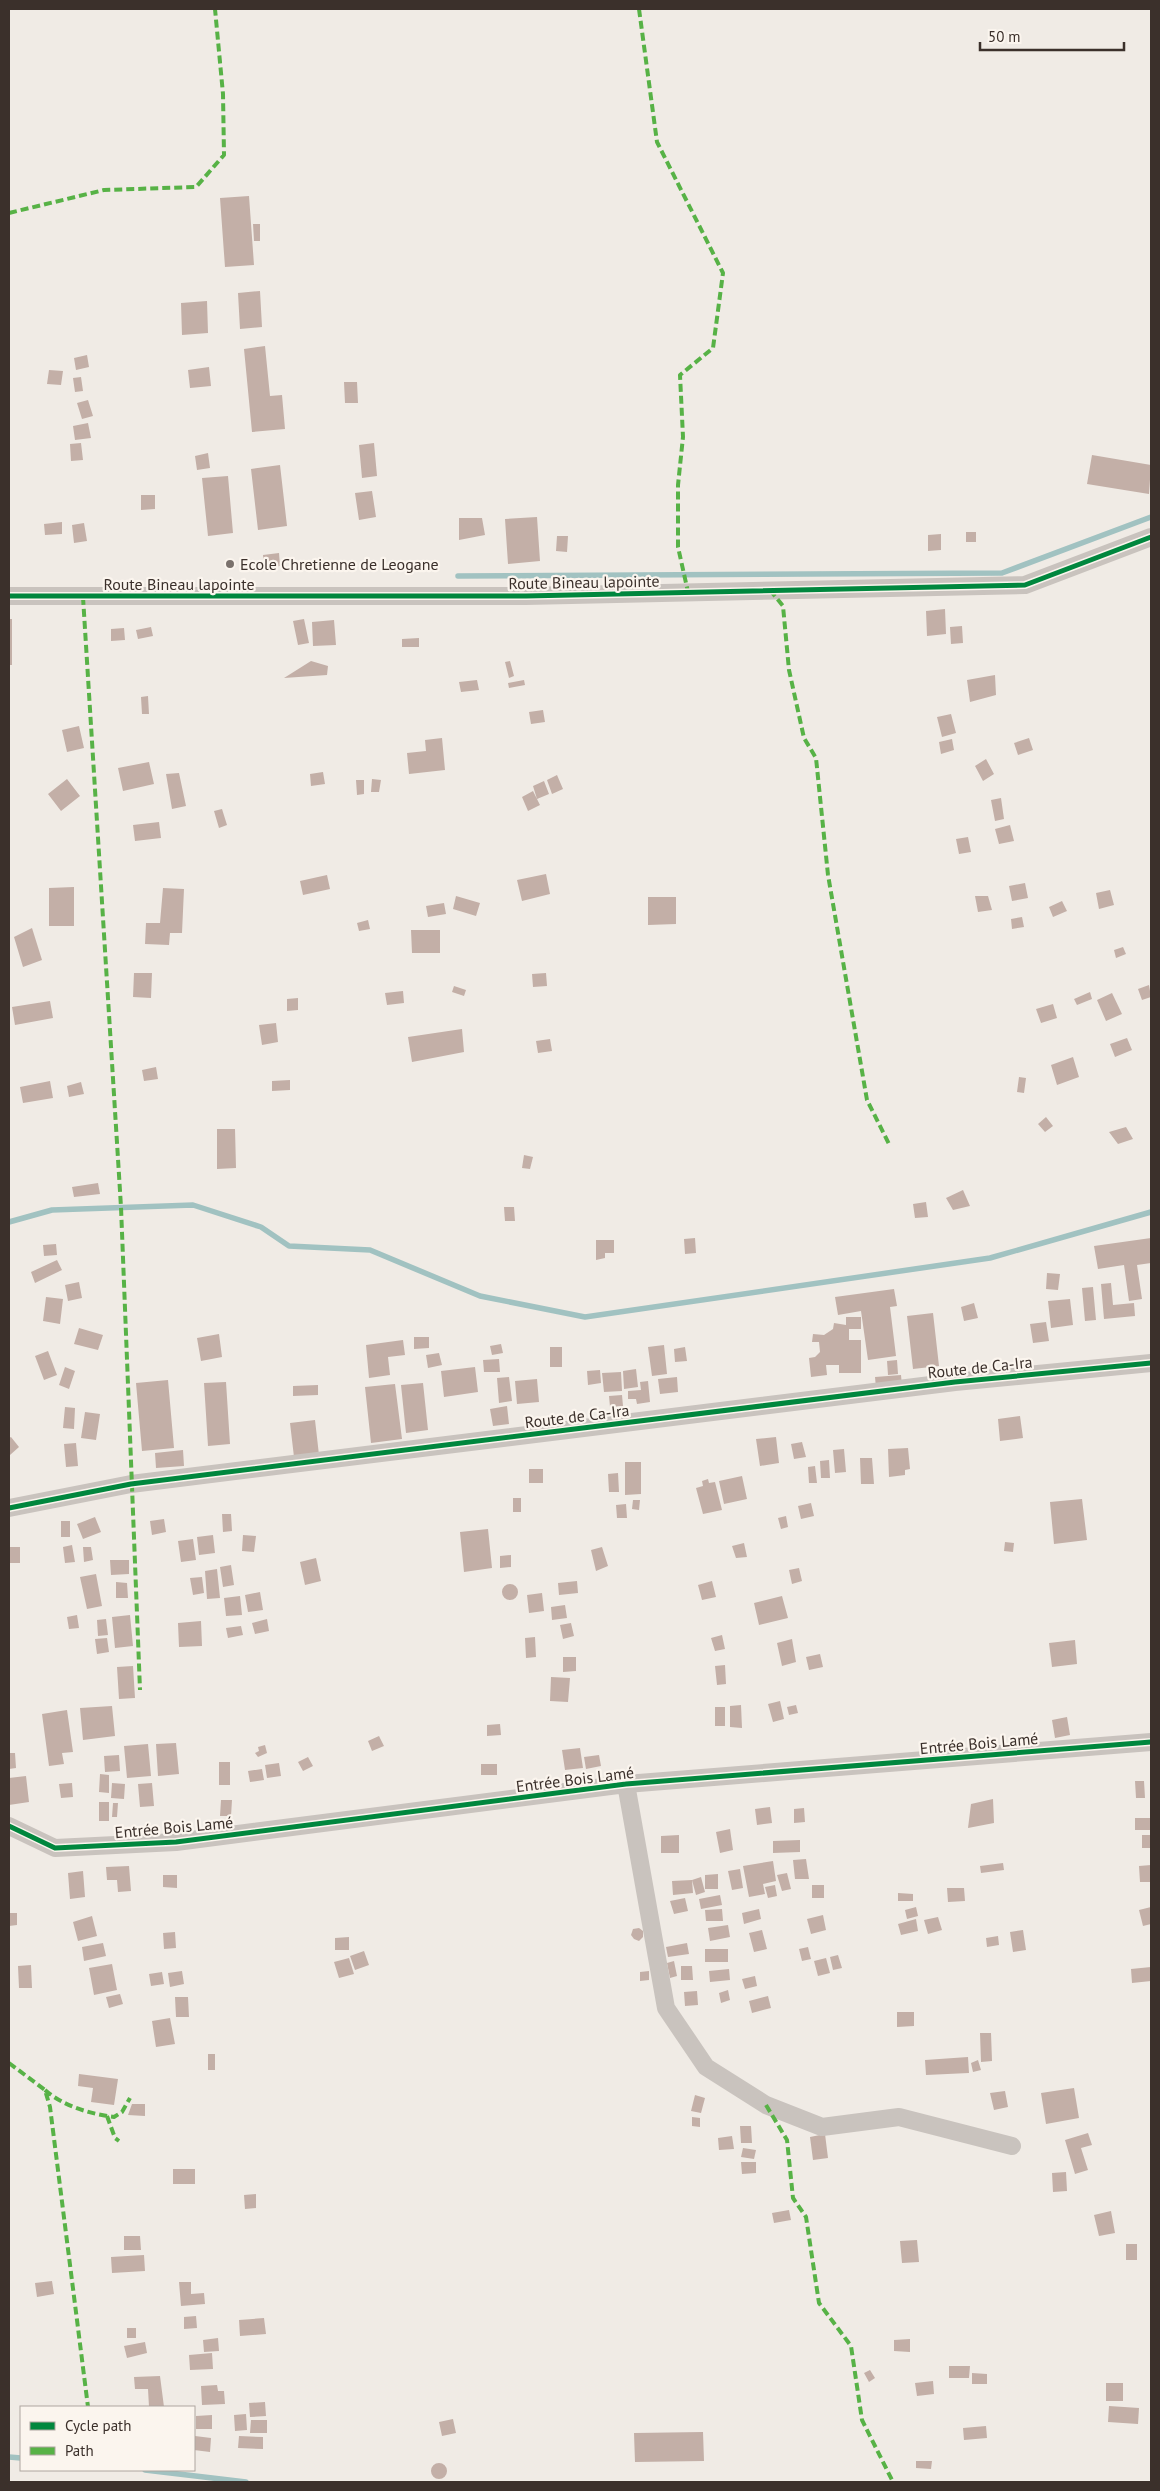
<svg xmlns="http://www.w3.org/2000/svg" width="1160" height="2491" viewBox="0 0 1160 2491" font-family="'PT Sans',sans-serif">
  <rect width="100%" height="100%" fill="#f0ebe5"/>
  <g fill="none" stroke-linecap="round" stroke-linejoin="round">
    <!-- stream -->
    <path stroke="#a1c2c1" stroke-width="5.5" d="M458,576l544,-3 149,-56
      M9,1222l43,-12 141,-5 68,22 28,19 81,4 110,46 105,21 405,-59 161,-46
      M9,2457l12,1
      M145,2470l101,12"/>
  </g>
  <!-- building -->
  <path fill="#c3afa7" d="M249,196l5,69 -29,2 -5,-69z
    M253,224h7v17h-6z
    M260,291l2,36 -22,2 -2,-36z
    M207,301l1,32 -26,2 -1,-32z
    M265,346l5,50 12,-1 3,34 -33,3 -8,-83z
    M87,355l2,12 -13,3 -2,-12z
    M209,367l2,19 -21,2 -2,-18z
    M49,370l14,1 -2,14 -14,-1z
    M81,377l2,14 -8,1 -2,-14z
    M344,382h13l1,21h-13z
    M88,400l5,16 -11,3 -5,-16z
    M88,423l3,15 -16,2 -2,-14z
    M81,443l2,17 -12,1 -1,-17z
    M374,443l3,33 -15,2 -3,-33z
    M208,453l2,15 -13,2 -2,-14z
    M1092,455l59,10 -2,29 -62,-10z
    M280,465l7,61 -29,4 -7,-61z
    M228,476l5,57 -25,3 -6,-58z
    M372,491l4,26 -17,3 -4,-27z
    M141,495h14v14l-14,1z
    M537,517l3,44 -32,3 -3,-45z
    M459,518h23l3,17 -26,5z
    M62,522v12l-17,1 -1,-11z
    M84,523l3,18 -13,2 -2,-18z
    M966,532h10v10h-10z
    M941,534v16l-13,1v-16z
    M557,536h11l-1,16 -11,-1z
    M279,553l1,13 -16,2 -1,-13z
    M945,609l1,25 -19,2 -1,-25z
    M9,619h3v46h-3z
    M304,619l5,24 -11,2 -5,-24z
    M334,620l2,25 -23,1 -1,-24z
    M962,626l1,17 -12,1 -1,-17z
    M151,627l2,9 -15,3 -2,-9z
    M124,628l1,12 -14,1v-12z
    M419,638v9h-17v-8z
    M311,661l17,5 -1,9 -43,3z
    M510,661l4,15 -5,2 -4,-16z
    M995,675l1,20 -26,7 -3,-22z
    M477,680l2,10 -18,2 -2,-10z
    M524,680l1,5 -16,3 -1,-5z
    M148,696l1,18h-7l-1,-17z
    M543,710l2,12 -14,2 -2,-12z
    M951,714l5,19 -14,4 -5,-20z
    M79,726l5,22 -17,4 -5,-22z
    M442,738l3,32 -36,4 -2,-21 19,-2 -1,-11z
    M1029,738l4,12 -15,5 -4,-12z
    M952,739l2,11 -13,4 -2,-12z
    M986,759l8,15 -11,7 -8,-15z
    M149,762l5,22 -31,7 -5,-23z
    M323,772l2,12 -14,2 -1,-12z
    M179,773l7,33 -14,3 -6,-35z
    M557,775l6,14 -11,5 -5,-14z
    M67,779l13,17 -19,15 -13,-17z
    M372,779l9,1 -2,12h-8z
    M356,780h8v14l-7,1z
    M544,781l5,13 -12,5 -4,-13z
    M533,791l7,14 -12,6 -6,-14z
    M1001,798l3,21 -9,2 -4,-21z
    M222,809l5,16 -8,3 -5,-17z
    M159,822l2,16 -26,3 -2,-16z
    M1010,825l4,16 -15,3 -4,-15z
    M968,837l3,15 -12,2 -3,-15z
    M546,874l4,20 -28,7 -5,-21z
    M327,875l3,14 -27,6 -3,-14z
    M1025,883l3,15 -16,3 -3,-15z
    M74,887v39h-25v-38z
    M163,888l21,1 -2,44h-12l-1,12 -24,-1 1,-21h14z
    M1110,890l4,15 -15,4 -3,-16z
    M456,896l24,7 -4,13 -23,-7z
    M975,896h13l4,14 -14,2z
    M648,897h28v27l-28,1z
    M1062,901l5,10 -14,6 -4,-10z
    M444,903l2,11 -18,3 -2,-11z
    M1022,917l2,10 -12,2 -1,-10z
    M368,920l2,9 -11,2 -2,-8z
    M32,928l10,32 -19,7 -9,-30z
    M411,930h29v23h-28z
    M1123,947l3,7 -10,4 -2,-8z
    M134,973h18l-1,25 -18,-1z
    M546,973l1,13 -14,1 -1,-13z
    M1149,985l2,12 -9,3 -4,-11z
    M454,986l12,4 -2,6 -12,-4z
    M403,991l1,12 -17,2 -2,-12z
    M1090,992l2,7 -15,6 -3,-6z
    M1112,993l10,21 -16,7 -9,-21z
    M298,998v12l-11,1v-12z
    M50,1001l3,17 -38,7 -3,-18z
    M1053,1004l4,14 -16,5 -5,-14z
    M276,1023l2,19 -16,3 -3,-20z
    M462,1029l2,23 -52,10 -4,-25z
    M1127,1038l5,12 -17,7 -5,-13z
    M550,1039l2,12 -14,2 -2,-12z
    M1073,1057l6,20 -22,8 -6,-20z
    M156,1067l2,12 -14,2 -2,-11z
    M1019,1077l7,1 -2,15 -7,-1z
    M290,1080v10l-18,1v-10z
    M50,1081l3,17 -30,5 -3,-16z
    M81,1082l3,12 -15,3 -2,-11z
    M1046,1117l7,9 -8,6 -7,-8z
    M1126,1127l7,12 -15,5 -9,-12z
    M217,1129h18l1,39 -19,1z
    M524,1155l9,2 -3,12 -8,-1z
    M98,1183l2,11 -26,3 -2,-10z
    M963,1190l7,16 -17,4 -7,-12z
    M926,1202l2,15 -13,1 -2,-14z
    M504,1207h10l1,14h-10z
    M695,1238l1,15 -11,1 -1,-15z
    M1151,1238v25l-14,2 5,34 -13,2 -5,-36 -26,4 -4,-23z
    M596,1240h18v13h-9v5l-9,2z
    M56,1244l1,11 -13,1 -1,-11z
    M57,1260l5,10 -27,13 -4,-11z
    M1047,1273l13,1 -2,16 -12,-1z
    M79,1282l3,16 -14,3 -3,-16z
    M1111,1283l2,22 21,-2 1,13 -31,3 -3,-35z
    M1093,1287l3,33 -11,1 -3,-33z
    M894,1289l3,17 -7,1 6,49 -28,4 -7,-49 -23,4 -3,-18z
    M46,1297l17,2 -3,25 -17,-3z
    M1070,1299l3,26 -22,3 -3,-27z
    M974,1303l4,15 -14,3 -3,-14z
    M933,1313l6,53 -26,3 -6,-53z
    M846,1317h15v12h-12v11h12v33h-22v-8h-13l1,10 -16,2 -2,-19 6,-1 5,-5 -1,-10h-7l1,-8 11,1 9,-6 1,-6 12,2z
    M1046,1322l3,19 -16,2 -3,-19z
    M79,1328l24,7 -5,15 -24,-6z
    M219,1334l3,23 -21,4 -4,-23z
    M414,1337h15v11l-15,1z
    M403,1340l2,15 -17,2 2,18 -21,3 -3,-33z
    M501,1344l2,9 -11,2 -2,-9z
    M664,1345l3,29 -15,2 -4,-29z
    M550,1347h12v20h-12z
    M685,1347l2,14 -12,1 -1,-13z
    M48,1351l9,24 -13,5 -9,-24z
    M439,1353l3,12 -14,3 -2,-13z
    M499,1359l1,13h-16l-1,-12z
    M897,1360l1,14 -10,1 -1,-14z
    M65,1367l10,4 -6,18 -10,-4z
    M475,1367l3,25 -34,5 -3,-26z
    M636,1369l2,18 -14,2 -1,-18z
    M600,1370l1,13 -13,2 -1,-14z
    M621,1372l1,19 -18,1 -2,-19z
    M901,1375l1,11 -26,2 -1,-11z
    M509,1377l3,24 -13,2 -2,-25z
    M677,1377l1,15 -18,2 -2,-15z
    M537,1379l2,23 -22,2 -2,-23z
    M168,1380l6,68 -32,3 -6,-68z
    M648,1381l2,21 -13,2 -1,-5h-8v-8l13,-1 -1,-8z
    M226,1382l4,62 -22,2 -4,-63z
    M423,1383l5,47 -22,3 -5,-48z
    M395,1384l7,55 -31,4 -6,-56z
    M318,1385v10l-25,1v-10z
    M622,1395l1,11 -13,1 -1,-11z
    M507,1406l2,18 -16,2 -3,-17z
    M65,1407l10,1 -1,21 -11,-1z
    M85,1412l15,2 -4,26 -15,-2z
    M1020,1416l3,22 -23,3 -2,-22z
    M315,1420l4,35 -25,2 -4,-34z
    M11,1437l8,10 -9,8 -1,-17z
    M776,1437l3,26 -19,3 -4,-27z
    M802,1442l4,15 -12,2 -3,-15z
    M76,1443l2,23 -12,1 -2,-23z
    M908,1448l2,21 -5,1v5l-16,2 -1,-28z
    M844,1449l2,23 -11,1 -2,-23z
    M183,1450l1,16 -28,2 -1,-15z
    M860,1458h12l2,26h-13z
    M829,1460l1,18h-9l-1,-17z
    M625,1462h16v32l-16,1z
    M815,1466l2,17h-8l-1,-16z
    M529,1469h14v14h-14z
    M618,1473l1,19h-10l-1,-18z
    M742,1476l5,23 -23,5 -5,-23z
    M708,1479l1,4 6,-1 7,28 -19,4 -7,-26 7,-2 -1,-5z
    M513,1498h8v14h-8z
    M1082,1499l5,41 -33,4 -4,-42z
    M633,1500h7l-1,10 -7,-1z
    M811,1503l3,13 -13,3 -3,-13z
    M626,1504l1,14h-10l-1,-13z
    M222,1514h9l1,17 -9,1z
    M786,1516l2,11 -7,2 -3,-11z
    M95,1517l6,15 -18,7 -6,-15z
    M164,1519l2,13 -14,3 -2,-14z
    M61,1521h9v16h-9z
    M488,1529l4,39 -28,4 -4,-40z
    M213,1535l2,18 -16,2 -2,-18z
    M243,1535l13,1 -2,16 -12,-1z
    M193,1539l3,21 -15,2 -3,-21z
    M1005,1542l9,1 -1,9 -9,-1z
    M744,1543l3,14 -11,1 -4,-12z
    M72,1545l3,17 -10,1 -2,-16z
    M9,1547h11v16h-11z
    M83,1547h8l2,13 -9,2z
    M602,1547l6,19 -12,5 -5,-21z
    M511,1555v12l-11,1v-12z
    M316,1558l5,23 -16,4 -5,-23z
    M110,1560h19v14l-18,1z
    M231,1565l3,20 -11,2 -3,-20z
    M799,1568l3,13 -10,3 -3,-14z
    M217,1569l3,29 -13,1 -2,-28z
    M96,1574l6,32 -15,3 -7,-32z
    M202,1577l2,16 -11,2 -3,-17z
    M577,1581l1,12 -19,2 -1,-12z
    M712,1581l4,16 -14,3 -4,-15z
    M116,1582l11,1 1,15h-12z
    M502 1592a8 8 0 1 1 16 0a8 8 0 1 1-16 0Z
    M260,1592l3,18 -15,2 -3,-17z
    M542,1593l2,18 -15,2 -2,-18z
    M240,1596l2,19 -16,1 -2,-18z
    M782,1596l6,22 -29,7 -5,-22z
    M565,1605l2,13 -15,2 -1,-13z
    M77,1615l2,13 -10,1 -2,-12z
    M130,1615l3,31 -18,2 -3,-31z
    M106,1619l2,16 -10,1 -1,-16z
    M267,1619l2,12 -14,3 -3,-11z
    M201,1621l1,25 -23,1 -1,-24z
    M571,1623l3,13 -11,3 -3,-14z
    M241,1626l2,9 -15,3 -2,-10z
    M722,1635l3,14 -10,2 -4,-13z
    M535,1637l1,20 -10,1 -1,-20z
    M107,1638l2,14 -12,2 -2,-15z
    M792,1639l4,23 -14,4 -5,-23z
    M1075,1640l2,24 -25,3 -3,-24z
    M820,1654l3,13 -14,3 -3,-13z
    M563,1657h13v14l-13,1z
    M725,1665l1,19 -9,1 -2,-19z
    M133,1666l2,32 -16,1 -2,-32z
    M551,1677l19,1 -2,24 -18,-1z
    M780,1701l4,18 -11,3 -5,-18z
    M741,1705l1,23 -12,-1v-21z
    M796,1705l2,8 -9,2 -2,-8z
    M112,1706l3,30 -32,4 -3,-32z
    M715,1707h10v19h-10z
    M67,1710l6,42 -11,1 2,11 -15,2 -7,-52z
    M1067,1717l3,18 -15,3 -3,-18z
    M500,1724l1,11 -14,1v-11z
    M379,1736l5,10 -12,5 -4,-10z
    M176,1743l3,31 -21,2 -2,-32z
    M148,1744l3,32 -24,2 -3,-32z
    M265,1745l2,8 -9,4 -3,-4 4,-2 -1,-4z
    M580,1748l3,20 -18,2 -3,-20z
    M9,1753h6l1,15 -7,1z
    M119,1755l1,16 -15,1 -1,-16z
    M599,1755l2,11 -15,3 -2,-12z
    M308,1757l5,9 -10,5 -5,-9z
    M219,1762h11v23h-11z
    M279,1763l2,13 -14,2 -2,-13z
    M481,1764h16v11h-16z
    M262,1769l2,11 -14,2 -2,-11z
    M100,1774l9,1v18l-10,-1z
    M26,1776l3,26 -20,3v-27z
    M1135,1781h9l1,17h-9z
    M72,1783l1,14 -12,1 -2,-14z
    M112,1783l13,1 -1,15 -13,-1z
    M152,1783l2,23 -14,1 -2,-23z
    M993,1799l1,24 -26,5 3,-24z
    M221,1800h11l-1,16h-11z
    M99,1802h10v19h-10z
    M113,1803h5l-1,14h-5z
    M770,1807l2,16 -15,2 -2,-16z
    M804,1808l1,14 -11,1v-14z
    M1135,1818h15v12h-15z
    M730,1829l3,21 -13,3 -4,-21z
    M679,1835v18h-18v-17z
    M1142,1835h9v13h-9z
    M800,1840v12l-27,1v-12z
    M806,1859l3,20h-14l-2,-19z
    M773,1861l3,20 -13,3 2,10 -16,3 -6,-31z
    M1003,1863l1,7 -23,3 -1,-7z
    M1151,1865v17h-11l-1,-16z
    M129,1866l2,25 -13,1 -1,-12h-10l-1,-13z
    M740,1869l3,19 -11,2 -4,-19z
    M83,1871l2,26 -15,2 -2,-26z
    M787,1873l4,16 -9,2 -5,-16z
    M718,1874v15h-13v-14z
    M163,1875h14v13l-14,-1z
    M701,1877l4,15 -9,3 -4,-15z
    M692,1880l1,13 -20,2 -1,-14z
    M775,1885l2,11 -9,2 -3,-11z
    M812,1885h12v13h-12z
    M947,1888h17l1,13 -17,1z
    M898,1893l15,1v7h-15z
    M720,1895l2,10 -21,4 -2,-10z
    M685,1898l3,13 -14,3 -4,-13z
    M916,1907l2,9 -11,3 -2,-9z
    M1151,1907v17l-8,2 -4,-16z
    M722,1909l1,12h-17l-1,-11z
    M759,1909l2,10 -17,5 -2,-11z
    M9,1913h8v12l-8,1z
    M823,1915l3,15 -15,4 -4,-15z
    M92,1916l5,20 -19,5 -5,-19z
    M938,1917l4,13 -14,4 -4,-14z
    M916,1919l2,12 -17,4 -3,-11z
    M728,1925l2,12 -20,4 -2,-13z
    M639,1928l4,3v6l-4,4 -5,-2 -3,-4 2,-6z
    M762,1930l5,19 -13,3 -5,-19z
    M1023,1930l3,20 -13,2 -3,-20z
    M175,1932l1,16 -12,1 -1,-16z
    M998,1936l1,9 -12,2 -1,-9z
    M349,1937v13h-14v-12z
    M103,1943l3,13 -22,5 -2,-14z
    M687,1943l2,11 -21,3 -2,-10z
    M808,1947l3,12 -9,2 -3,-12z
    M705,1949h23v13h-23z
    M364,1951l5,14 -14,5 -5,-14z
    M838,1955l4,13 -9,2 -3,-13z
    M349,1958l5,16 -15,4 -5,-16z
    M826,1958l4,15 -12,3 -4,-15z
    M674,1961l3,15 -7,2 -3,-15z
    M112,1964l5,26 -23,5 -5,-27z
    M31,1965l1,23h-13l-1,-22z
    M681,1966h11l1,14h-12z
    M1151,1967v14l-19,2 -1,-14z
    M729,1969l1,11 -20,2 -1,-11z
    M182,1971l2,13 -14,3 -2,-14z
    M649,1971v9l-9,1v-9z
    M162,1972l2,12 -13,2 -2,-12z
    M755,1976l2,10 -12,3 -3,-10z
    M728,1990l2,10 -9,3 -2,-10z
    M697,1991l1,14 -13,1 -1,-14z
    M120,1994l3,10 -14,4 -3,-11z
    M768,1996l3,12 -19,5 -3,-12z
    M175,1997h13l1,20h-13z
    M897,2012h17v14l-17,1z
    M170,2018l5,26 -19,3 -4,-26z
    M980,2033h11l1,28 -11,1z
    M208,2054h7v16h-7z
    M968,2057l1,16 -43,2 -1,-15z
    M978,2060l3,10 -8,2 -2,-9z
    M79,2074l39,5 -4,26 -23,-3 2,-14 -15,-2z
    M1074,2088l5,30 -33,6 -5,-31z
    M1005,2091l3,16 -14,3 -4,-17z
    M695,2095l10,3 -4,15 -10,-2z
    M132,2104h13v12l-17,-1z
    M692,2117l8,1v9l-8,-1z
    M740,2126h11l1,17h-11z
    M1088,2133l4,12 -11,3 7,22 -13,4 -10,-34z
    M825,2134l3,24 -15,2 -3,-23z
    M732,2136l2,13 -15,1 -1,-12z
    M743,2148l13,2 -2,9 -13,-2z
    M741,2162h15v11l-14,1z
    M173,2169h22v15h-22z
    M1066,2172l1,19 -14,1 -1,-19z
    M256,2194v14l-11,1 -1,-14z
    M789,2210l2,10 -17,3 -2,-10z
    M1111,2211l4,22 -16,3 -5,-21z
    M124,2236h16l1,14h-17z
    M917,2240l2,22 -17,1 -2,-22z
    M1126,2244h11v16h-11z
    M144,2255l1,16 -33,2 -1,-16z
    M52,2281l2,13 -17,3 -2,-14z
    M179,2282h12v12l13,-1 1,11 -24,2z
    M196,2316l1,12 -13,1v-12z
    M264,2318l2,16 -26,2 -1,-16z
    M127,2328h9v10h-9z
    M218,2338l1,13 -15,1 -1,-12z
    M910,2339v13l-16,-1v-11z
    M145,2342l2,11 -20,5 -3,-12z
    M212,2353l1,16 -23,1 -1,-15z
    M949,2366h21l-1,12h-20z
    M870,2370l5,8 -6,4 -5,-9z
    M972,2373l15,1v10h-15z
    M160,2376l4,31h-15l-1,-18h-13l-1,-12z
    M933,2381l1,13 -17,2 -2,-13z
    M1106,2383h17v18h-17z
    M217,2385l1,6h6l1,13 -23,1 -1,-19z
    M265,2402l1,14 -16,1 -1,-14z
    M1109,2406l30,2 -1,16 -30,-2z
    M246,2414l1,16 -12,1 -1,-16z
    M212,2415v14h-16v-13z
    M453,2419l3,14 -14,3 -3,-14z
    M251,2420h16v13h-17z
    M986,2426l1,12 -23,2 -1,-12z
    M703,2432l1,29 -69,1 -1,-29z
    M195,2436l16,2 -1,14 -16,-2z
    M239,2436l24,1v12l-25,-1z
    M916,2461h16l-1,8 -15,-1z
    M431 2471a8 8 0 1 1 16 0a8 8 0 1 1-16 0Z"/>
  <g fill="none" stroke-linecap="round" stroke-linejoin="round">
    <!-- street -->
    <path stroke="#c9c3be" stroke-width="18" d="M9,596h517l499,-11 126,-48
      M9,1508l122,-24 824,-102 196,-19
      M626,1784l40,224 40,59 60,38 56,22 77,-10 113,29
      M9,1826l46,22 121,-6 450,-58 525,-42"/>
    <!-- quiet -->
    <path stroke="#57b246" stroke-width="4" stroke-dasharray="8 4" stroke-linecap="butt" d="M639,9l18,133 66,131 -10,75 -33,27 3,62 -5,48v62l10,45
      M9,213l95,-23 92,-3 28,-32 -1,-61 -8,-85
      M770,590l13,16 6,64 15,68 12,20 12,117 39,225 22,44
      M83,597l38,610 19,483
      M9,2063l36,27 5,17 38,300
      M45,2090c18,16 45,24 69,27l8,-5 8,-14
      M766,2105l21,35 6,58 13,19 13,86 32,43 11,74 31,62
      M107,2116l8,22 4,3"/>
    <!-- cycleway casing -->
    <g stroke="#fbf5ee" stroke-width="8">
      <path id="cycleway" d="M9,596h517l499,-11 126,-48
        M9,1508l122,-24 824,-102 196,-19
        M9,1826l46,22 121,-6 450,-58 525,-42"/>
    </g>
    <!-- cycleway -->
    <use href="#cycleway" stroke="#00873e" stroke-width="5"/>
  </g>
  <!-- markers -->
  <circle fill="#7a716c" stroke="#fbf5ee" stroke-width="2" cx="230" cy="564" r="5"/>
  <g text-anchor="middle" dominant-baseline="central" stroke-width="4.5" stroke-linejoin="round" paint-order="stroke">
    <!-- poi labels -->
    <g font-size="16" fill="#3b302b" stroke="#fbf5ee" text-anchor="start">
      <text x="240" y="564">Ecole Chretienne de Leogane</text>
    </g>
    <!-- street labels -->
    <g font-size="16" fill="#3b302b" stroke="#fbf5ee">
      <text transform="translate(584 582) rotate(-1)">Route Bineau lapointe</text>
      <text x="179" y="584">Route Bineau lapointe</text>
      <text transform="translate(980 1367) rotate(-6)">Route de Ca-Ira</text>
      <text transform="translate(577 1416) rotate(-7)">Route de Ca-Ira</text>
      <text transform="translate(979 1743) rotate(-5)">Entrée Bois Lamé</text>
      <text transform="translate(575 1779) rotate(-7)">Entrée Bois Lamé</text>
      <text transform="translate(174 1827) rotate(-5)">Entrée Bois Lamé</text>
    </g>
  </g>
  <!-- border -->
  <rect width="1160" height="2491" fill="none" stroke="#3b302b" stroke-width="20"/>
  <!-- legend -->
  <rect x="20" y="2406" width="175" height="65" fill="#fbf5ee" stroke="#aea6a0"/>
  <rect x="30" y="2422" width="25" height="8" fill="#00873e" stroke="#aea6a0"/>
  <text x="65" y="2431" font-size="15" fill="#3b302b">Cycle path</text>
  <rect x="30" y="2447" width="25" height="8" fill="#57b246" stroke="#aea6a0"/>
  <text x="65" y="2456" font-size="15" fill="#3b302b">Path</text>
  <!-- scale -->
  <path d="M980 42v8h144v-8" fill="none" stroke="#3b302b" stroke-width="2.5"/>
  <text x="988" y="42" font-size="15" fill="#3b302b" stroke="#fbf5ee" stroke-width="4" paint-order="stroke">50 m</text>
</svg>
